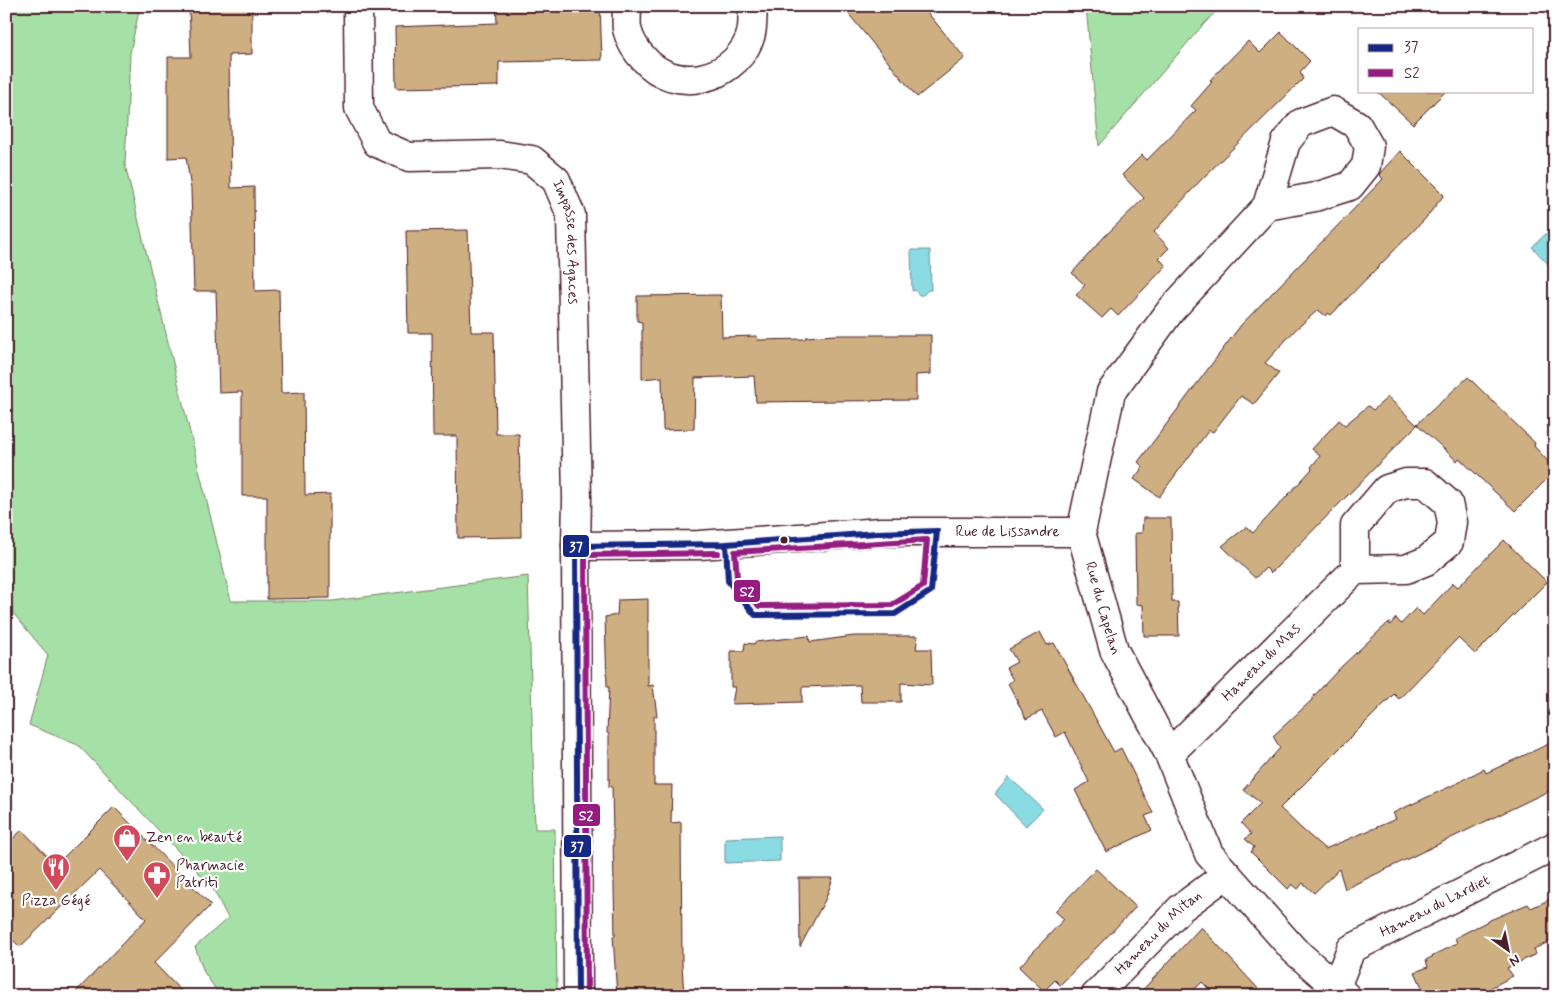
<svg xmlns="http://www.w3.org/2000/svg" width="1561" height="1002" viewBox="0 0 1561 1002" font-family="Mynerve,sans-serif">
  <rect width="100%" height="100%" fill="#fff"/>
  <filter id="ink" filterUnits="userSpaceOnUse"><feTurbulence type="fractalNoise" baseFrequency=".02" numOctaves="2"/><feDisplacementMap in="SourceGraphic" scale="10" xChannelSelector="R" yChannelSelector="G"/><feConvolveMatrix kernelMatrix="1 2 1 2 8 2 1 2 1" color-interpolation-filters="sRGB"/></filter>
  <g filter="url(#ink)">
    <!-- green -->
    <path fill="#a5e1a6" stroke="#788068" d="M6,6h134l-10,47 -5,112 106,436h101l196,-25 7,253h20l2,167h-337l-16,-24 -9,-25 33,-29 -16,-31 -134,-142 -49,-20 19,-70 -36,-43 -6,-2z
      M1086,6h135l-19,20 -103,120z"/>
    <!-- water -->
    <path fill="#8adbe2" stroke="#709099" d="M1555,225v34l-6,6 -17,-18z
      M911,250h19l1,40h-3l-5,5h-4l-4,-5 -3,1z
      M1009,777l34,32 -17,17 -31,-32z
      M780,836v25l-55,2v-25z"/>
    <!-- building -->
    <path fill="#ceaf82" stroke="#4a1f2b" d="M189,6h63v48l-23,1 2,133 23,-1 1,104 24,-1 2,103 23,-1 1,103 25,-1v104l-63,1v-103h-25v-104l-23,1 -3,-102h-22l-3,-102 -5,-32 -18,1v-101h23z
      M496,6h104l2,54 -103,2v24l-103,2 -1,-61 102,-4z
      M842,6h80l43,52 -48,39z
      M1281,32l29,29 -10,11 3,7 -103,102 -46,51 15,16 -10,10 7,8 -48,50 -7,-7 -9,9 -26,-23 9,-10 -13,-12 32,-36 40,-39 -22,-23 20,-20 5,5 49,-50 -5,-4 21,-24 -2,-2 38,-39 12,12z
      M1377,91h69l-33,33z
      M1400,151l44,44 -19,24 -94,96 -3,-2 -2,3 -8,-6 -23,20 -30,33 14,10 -25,31 -13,-8 -28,36 -4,-2 -50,67 -25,-18 9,-12 -5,-5 103,-137 142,-146 -4,-5 1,-1z
      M468,230l3,102h23l2,102h23l2,103 -63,1 -1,-102h-24l-1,-103h-24l-2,-102z
      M721,295l1,42 35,-1 1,4 47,-1 1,-2 30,-2h95v39l-15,1v25l-160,2 -2,-26 -59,2 -1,51 -31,1 -1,-53 -20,2v-57l-5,-1v-25z
      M1468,377l67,66 -1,3 21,23v2l-40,40 -56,-53 -2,3 -40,-37z
      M1388,397l29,28 -146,148 -5,-5 -11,10 -33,-32 24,-19 7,6 59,-64 -1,-2 9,-11 -8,-7 27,-29 6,5 23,-19 5,4z
      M1143,518h28l1,84h6l1,34h-35l-1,-31 -7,-1 -1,-71h7z
      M1504,540l43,42 -72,72 -17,-16 -59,61 -5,-5 -114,114 23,22 22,19 71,-30 -3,-6 69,-32v-1l22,-11 2,4 69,-32v47l-210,101 -6,-20 -25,24 -11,-10 -5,6 -6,-5 -4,5 -37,-37 3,-5 -9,-8 6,-5 -10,-11 20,-20 -18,-13 37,-42 -7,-12 39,-36v-2l29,-31 48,-45 1,3 6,-7 5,6 15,-16 7,7 30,-32 5,4z
      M648,599v87l5,-1 4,31h-3v69h18l-1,38 10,-1 1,142 2,32h-67l-4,-60h2l-3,-150 -3,1v-53l-2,-1 2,-46h-2l-2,-70 12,-2 1,-15z
      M1040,632l7,13 7,-2 60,109 7,-4 32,65 -8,3 7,14 -46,22 -31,-62 14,-8 -24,-50 -9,5 -14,-26 -16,8 -18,-36 5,-3 -7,-12 11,-6 -8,-13z
      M809,636l1,6 44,-6h64l-2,13h15l1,36 -31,-2v19h-40l-1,-17 -58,2v15l-70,2 3,-17h-4v-36h13l1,-8 9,1 1,-2z
      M114,807l97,98 -57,58 32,33h-114l74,-77 -47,-49 -79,77 -14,-14v-88l16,-15 34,35z
      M1096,869l40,38 -76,78 -5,-5 -11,11 -25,-24 45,-48 -9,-8z
      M799,878h34l-7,20 -26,49z
      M1555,897v42l-21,10 2,5 -29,14 6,8 -38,20h-49l-11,-24 13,-5 -2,-7 31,-17 -2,-5 35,-18 38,-16 3,4z
      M1201,927l64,69h-49l-14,-14 -14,14h-51z"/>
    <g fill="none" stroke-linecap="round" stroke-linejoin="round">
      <!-- minor casing -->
      <g stroke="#4a1f2b" stroke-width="31">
        <g id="minor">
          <path id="s1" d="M359,6l-1,5 1,97 18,35 32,14 91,-2 32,5 24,20 15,35 6,283 -1,48"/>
          <path d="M627,6c0,7 -1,16 0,23 3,12 9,22 17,30 30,34 87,23 105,-19 4,-10 4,-22 3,-34"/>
          <path id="s2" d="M1267,206l48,-9 35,-11 16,-20 3,-20 -12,-21 -24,-14 -32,12 -15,19 -19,64 -96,104 -60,82 -30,140 33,118 55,104 40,100 85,96 52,46"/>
          <path id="s3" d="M1169,754l186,-184v-44l32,-37 19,-6h19l23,20 4,19 -3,20 -23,19 -20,8 -51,1"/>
          <path id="s4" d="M1336,987l15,-38 204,-103"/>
          <path id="s5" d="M578,996l-2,-450 123,-1 182,-13h200"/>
          <path id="s6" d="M1095,996l86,-88 46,-34"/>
        </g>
      </g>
      <!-- minor -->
      <use href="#minor" stroke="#fff" stroke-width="28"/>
      <!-- bus-1 casing -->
      <g stroke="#fff" stroke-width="10">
        <path id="bus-1" d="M937,531l-6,60 -36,23 -140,1 -27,-34 -2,-37 151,-11z
          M578,996l-2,-450 150,-2"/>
      </g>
      <!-- bus-2 casing -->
      <g stroke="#fff" stroke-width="10">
        <path id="bus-2" d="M927,540l-4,46 -31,19 -133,1 -22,-28 -2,-26z
          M587,996l-2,-441 133,-2"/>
      </g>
      <!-- bus-1 -->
      <use href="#bus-1" stroke="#162883" stroke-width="6"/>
      <!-- bus-2 -->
      <use href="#bus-2" stroke="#951b81" stroke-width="6"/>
    </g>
  </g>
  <!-- icons -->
  <defs>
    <g id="shop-pin" transform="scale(1.4375)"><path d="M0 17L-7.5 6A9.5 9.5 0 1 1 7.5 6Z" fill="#d1495b" stroke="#fff"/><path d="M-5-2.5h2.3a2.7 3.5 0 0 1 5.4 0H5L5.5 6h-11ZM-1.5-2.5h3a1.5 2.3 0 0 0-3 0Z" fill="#fff"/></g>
    <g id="restaurant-pin" transform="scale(1.4375)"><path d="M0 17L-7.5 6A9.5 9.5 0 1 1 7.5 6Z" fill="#d1495b" stroke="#fff"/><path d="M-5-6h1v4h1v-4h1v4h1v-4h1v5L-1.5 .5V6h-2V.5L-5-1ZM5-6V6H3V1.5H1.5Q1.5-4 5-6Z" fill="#fff"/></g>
    <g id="pharmacy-pin" transform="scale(1.4375)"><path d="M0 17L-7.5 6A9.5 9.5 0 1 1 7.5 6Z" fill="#d1495b" stroke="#fff"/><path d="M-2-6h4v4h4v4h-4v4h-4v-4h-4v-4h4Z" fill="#fff"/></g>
  </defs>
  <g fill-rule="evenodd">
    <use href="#shop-pin" x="127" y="838"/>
    <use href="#restaurant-pin" x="56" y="867"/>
    <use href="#pharmacy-pin" x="157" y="875"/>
  </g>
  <!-- markers -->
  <circle fill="#4a1f2b" stroke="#fff" stroke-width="2" cx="784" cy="540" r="4.5"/>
  <g text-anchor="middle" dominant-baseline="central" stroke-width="4.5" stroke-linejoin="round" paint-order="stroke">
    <!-- street labels -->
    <g font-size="15" fill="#4a1f2b" stroke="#fff">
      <text stroke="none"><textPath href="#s1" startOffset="395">Impasse des Agaces</textPath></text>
      <text stroke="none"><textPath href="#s5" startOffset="882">Rue de Lissandre</textPath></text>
      <text stroke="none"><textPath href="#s2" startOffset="774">Rue du Capelan</textPath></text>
      <text stroke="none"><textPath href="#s3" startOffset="130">Hameau du Mas</textPath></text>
      <text stroke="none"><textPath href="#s4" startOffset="135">Hameau du Lardiet</textPath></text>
      <text stroke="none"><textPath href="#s6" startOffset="90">Hameau du Mitan</textPath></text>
    </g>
    <!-- poi labels -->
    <g font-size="15" fill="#4a1f2b" stroke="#fff" text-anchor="start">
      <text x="146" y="838">Zen en beauté</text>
      <text x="176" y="866">Pharmacie<tspan x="176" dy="17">Patriti</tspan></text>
      <text x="56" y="901" text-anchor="middle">Pizza Gégé</text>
    </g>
  </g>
  <g stroke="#fff" stroke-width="2">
    <rect x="562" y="534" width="28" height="24" rx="5" fill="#162883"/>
    <rect x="733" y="579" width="28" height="24" rx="5" fill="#951b81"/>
    <rect x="572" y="803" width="29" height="24" rx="5" fill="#951b81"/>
    <rect x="563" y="834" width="29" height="24" rx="5" fill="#162883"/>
  </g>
  <g font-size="14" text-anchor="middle" font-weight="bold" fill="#fff">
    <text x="576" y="551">37</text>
    <text x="747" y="596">S2</text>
    <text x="586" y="820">S2</text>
    <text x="577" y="851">37</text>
  </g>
  <!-- margin -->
  <rect width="1561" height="1002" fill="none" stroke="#fff" stroke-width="25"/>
  <rect x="12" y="12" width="1536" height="977" fill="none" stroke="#4a1f2b" stroke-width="2" filter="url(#ink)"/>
  <!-- legend -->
  <rect x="1358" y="28" width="175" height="65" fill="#ffffff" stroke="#b7a5aa"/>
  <rect x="1368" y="44" width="25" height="8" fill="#162883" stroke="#b7a5aa"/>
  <text x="1404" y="52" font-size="15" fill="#4a1f2b">37</text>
  <rect x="1368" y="69" width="25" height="8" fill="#951b81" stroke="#b7a5aa"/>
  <text x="1404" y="78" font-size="15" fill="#4a1f2b">S2</text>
  <!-- north arrow -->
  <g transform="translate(1508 950) rotate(147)" stroke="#ffffff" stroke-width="4" paint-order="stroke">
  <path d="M0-4L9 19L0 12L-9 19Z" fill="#4a1f2b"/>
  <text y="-8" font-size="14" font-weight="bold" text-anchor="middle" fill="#4a1f2b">N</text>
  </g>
</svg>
